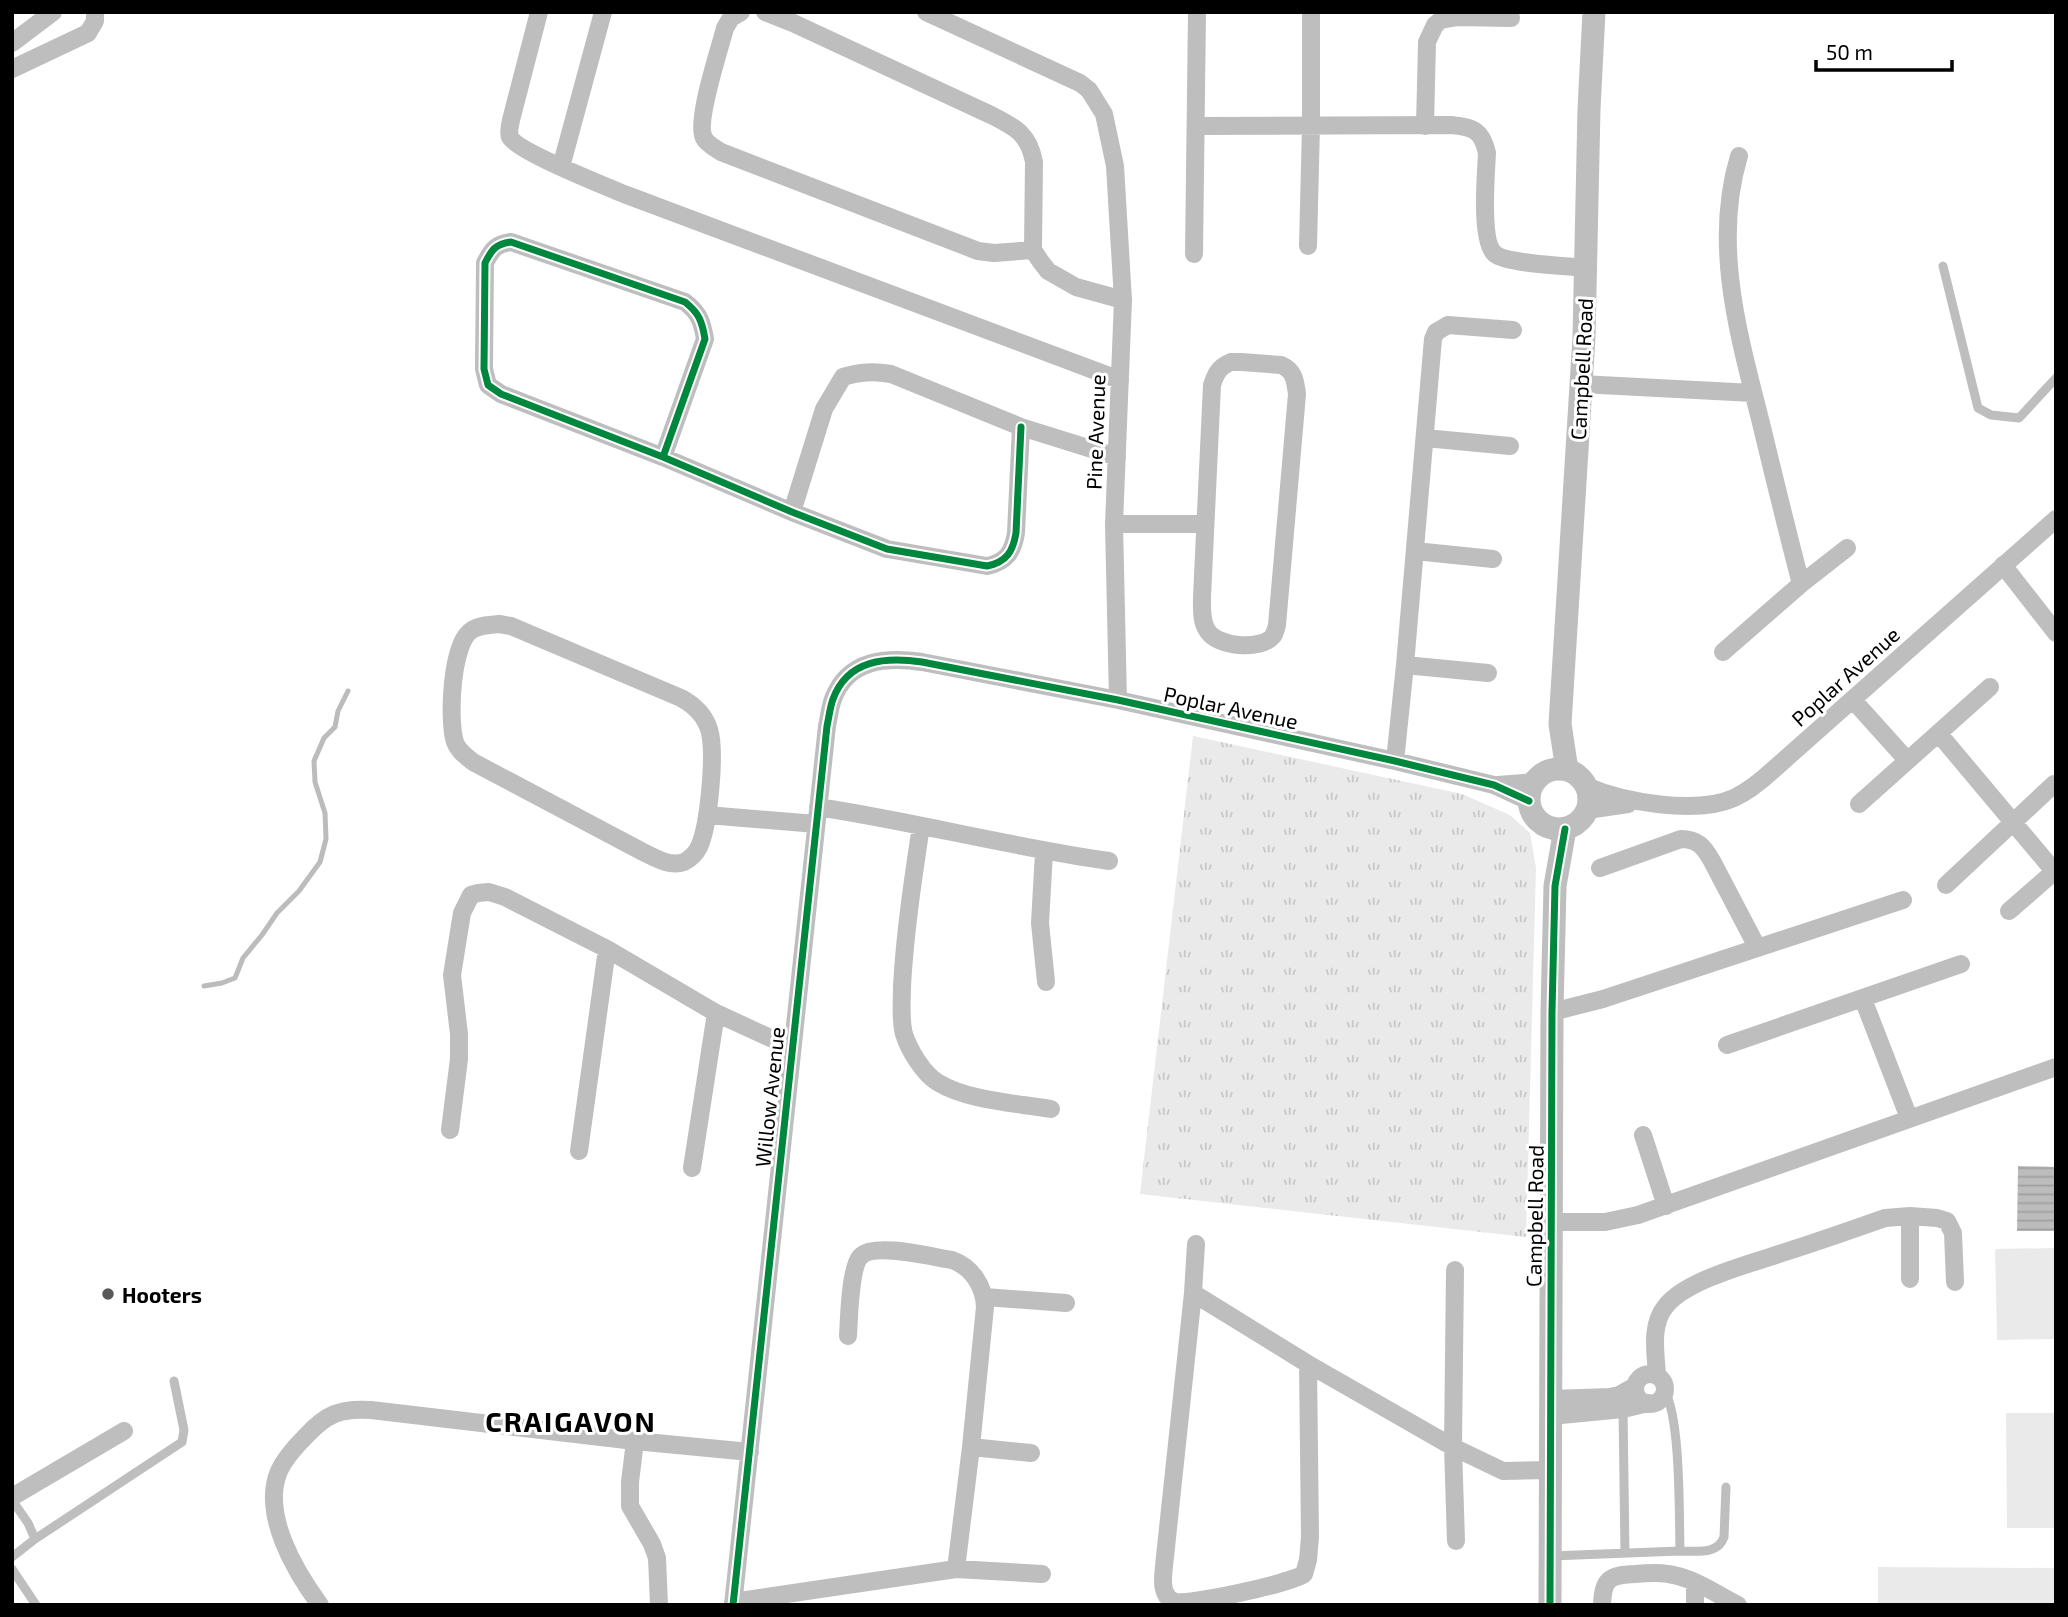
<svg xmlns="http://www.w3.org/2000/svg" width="2068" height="1617" viewBox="0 0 2068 1617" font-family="'Exo 2',sans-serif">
  <defs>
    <pattern id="grass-tufts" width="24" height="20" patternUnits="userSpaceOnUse" patternTransform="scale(1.75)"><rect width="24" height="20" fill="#eaeaea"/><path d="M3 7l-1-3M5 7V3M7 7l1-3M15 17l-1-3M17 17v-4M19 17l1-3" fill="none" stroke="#c7c7c7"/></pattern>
    <pattern id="water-rules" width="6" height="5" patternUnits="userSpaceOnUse" patternTransform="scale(1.75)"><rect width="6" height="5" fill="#bcbcbc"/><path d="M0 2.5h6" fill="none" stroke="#a0a0a0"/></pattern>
  </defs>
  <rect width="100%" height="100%" fill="#fff"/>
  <!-- grass -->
  <path fill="url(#grass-tufts)" d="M1193,736l269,58 48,21 20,18 6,35 -10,369 -386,-43z"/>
  <!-- pitch -->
  <path fill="#eaeaea" d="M2056,1248v91l-59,1 -2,-91z
    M2006,1413h50v115h-49z
    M1878,1567l178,1v37h-178z"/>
  <!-- water -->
  <path fill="url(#water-rules)" d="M2018,1166l38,1v64h-39z"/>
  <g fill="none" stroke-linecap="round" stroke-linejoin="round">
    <!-- stream -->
    <path stroke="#bcbcbc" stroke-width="5" d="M204,986l18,-3 13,-5 8,-20 19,-23 15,-22 22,-22 21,-29 6,-23 -1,-26 -10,-31 -1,-21 10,-23 11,-11 3,-16 10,-20"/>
    <!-- service -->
    <path stroke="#bebebe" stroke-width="9" d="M1943,266l35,142 13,7 28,3 37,-40
      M1623,1409l2,144
      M12,1500l16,23 7,16 -23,18
      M35,1539l147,-97 2,-12 -10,-49
      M1680,1551c16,0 38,4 44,-14l2,-50
      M1551,1556l129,-5c-1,-34 1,-135 -16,-161
      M12,1569l24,36"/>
    <!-- minor -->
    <path stroke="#bebebe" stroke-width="18" d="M539,12l-28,108c-1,6 -3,12 -1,17 7,14 95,49 114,57l496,186
      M741,12l-10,6 -6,10c-5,20 -30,94 -21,110 3,6 11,10 17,14l257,99 16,2 39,-3
      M765,12l28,11 198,92c24,12 38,19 43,47l-1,88 8,12 7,9 28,16 47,13
      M926,12l154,71 9,7 15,24 11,52 8,134 -9,224 4,176
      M12,43l41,-31
      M12,69l76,-36 7,-12v-9
      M1196,126l255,-1c22,2 31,5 36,28 -1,20 -7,89 8,101 12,10 74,12 91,14
      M1425,126l2,-84 8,-17 6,-5 17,-3 53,1
      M1739,156c-27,89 0,180 22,267 13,54 26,107 40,161
      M561,167l42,-155
      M1308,246l3,-120v-114
      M1194,254l3,-242
      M1231,362h10l40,3c14,6 14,16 16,29l-20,231c-1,4 -2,8 -4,11 -12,15 -57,11 -66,-6 -6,-9 -5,-22 -5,-33l10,-212c4,-12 7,-18 19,-23z
      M1581,384l172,9
      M1425,438l85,8
      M663,457l42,-118c-3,-18 -6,-26 -20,-37l-174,-60c-15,2 -19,7 -26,21l-1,106 4,16 13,9 162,63 129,55 95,37 100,17c20,-4 26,-15 29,-33l5,-106
      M792,512l32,-103 19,-32c17,-5 30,-6 48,-3l130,53 96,30
      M1114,524h91
      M1415,551l78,8
      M2003,565l53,68
      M499,624l12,2 170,72c13,7 23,16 28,31 7,23 0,96 -10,118 -3,6 -9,12 -15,15 -14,5 -29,-4 -41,-10l-170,-90c-7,-6 -15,-11 -18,-20 -7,-21 -4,-100 17,-112 7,-5 18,-5 27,-6z
      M1723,652l78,-68 46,-36
      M1405,665l83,8
      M1853,700l54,60
      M1939,734l115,137
      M1395,761l10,-96 28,-326 3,-7 12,-7 65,5
      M1498,785l36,-3
      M1586,786c37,16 110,29 148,12 15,-7 27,-17 39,-28l283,-251
      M1859,804l131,-117
      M818,807c98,15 193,40 291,54
      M1587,810l41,-6
      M707,815l109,9
      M921,826c-8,53 -16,106 -19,160 0,15 -2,33 2,48 5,16 19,39 33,48 31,19 79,21 114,27
      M1044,852l-4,71 6,59
      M1600,868l81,-29c17,0 23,8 31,22l45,86
      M1946,885l108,-101
      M2009,911l47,-41
      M1863,999l46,119
      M1552,1012l51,-13 300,-99
      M1727,1045l234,-81
      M450,1130l9,-71v-25l-7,-59 10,-62 9,-18 7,-2 11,-1 16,5 102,52 109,64 76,35
      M1643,1135l23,71
      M579,1151l28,-202
      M692,1168l24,-155
      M1551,1222h54l33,-7 418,-148
      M1196,1244l-3,49 -29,273c-1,11 -4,29 9,35 12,6 118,-18 131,-27l4,-14 2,-23 -2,-173
      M1455,1270l-2,177 3,94
      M1910,1279v-63
      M1193,1293l115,71 145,83 50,24 48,-1
      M985,1297l81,6
      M848,1336c1,-16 2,-70 13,-80 14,-14 71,1 91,4 20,7 32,26 33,47l-14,140 -15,122
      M1635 1389a15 15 0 1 1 30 0a15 15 0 1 1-30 0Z
      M1657,1376c-1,-22 -7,-50 8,-69 20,-27 85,-43 117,-54 35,-11 69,-23 103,-35l25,-2 27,2 10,3 6,12 2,49
      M1551,1399l59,-2 9,-2 16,-9
      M1551,1416l72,-7 25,-6
      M635,1441l-5,41v24l22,38 5,14 2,47
      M971,1447l60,6
      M12,1497l112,-66
      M733,1602l223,-33 86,5
      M320,1605c-25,-34 -59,-91 -41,-134 6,-13 16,-24 26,-34 21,-23 35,-29 66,-27l264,31 115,11
      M733,1605l94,-879c2,-9 3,-19 6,-27 15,-40 53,-42 89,-37l196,38 277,61 99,24 35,16
      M1602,1605c1,-27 8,-30 33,-31 11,-1 22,-2 33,0 24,3 48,20 70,31
      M1695,1605v-21"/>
    <!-- tertiary -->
    <path stroke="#bebebe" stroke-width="23" d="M1529 799a30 30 0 1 1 60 0a30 30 0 1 1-60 0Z
      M1567,770l-7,-46 24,-387 5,-228 5,-97
      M1550,1605l2,-593 3,-126 10,-57"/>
    <!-- cycleway casing -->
    <g stroke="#fff" stroke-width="11">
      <path id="cycleway" d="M663,457l42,-118c-3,-18 -6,-26 -20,-37l-174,-60c-15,2 -19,7 -26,21l-1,106 4,16 13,9 162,63 129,55 95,37 100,17c20,-4 26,-15 29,-33l5,-106
        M733,1605l94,-879c2,-9 3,-19 6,-27 15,-40 53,-42 89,-37l196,38 277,61 99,24 35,16
        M1550,1605l2,-593 3,-126 10,-57"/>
    </g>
    <!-- cycleway -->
    <use href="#cycleway" stroke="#00873e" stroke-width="7"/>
  </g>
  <!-- markers -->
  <circle fill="#595959" stroke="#fff" stroke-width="2.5" cx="108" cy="1294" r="7"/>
  <g text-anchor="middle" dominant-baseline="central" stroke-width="6" stroke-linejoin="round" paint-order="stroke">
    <!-- street labels -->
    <g font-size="21" fill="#000" stroke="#fff">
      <text transform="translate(1581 369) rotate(-87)">Campbell Road</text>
      <text transform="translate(1095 432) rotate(-88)">Pine Avenue</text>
      <text transform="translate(1845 676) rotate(-42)">Poplar Avenue</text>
      <text transform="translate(1231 707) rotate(12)">Poplar Avenue</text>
      <text transform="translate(769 1097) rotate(-84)">Willow Avenue</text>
      <text transform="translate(1534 1216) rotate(-89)">Campbell Road</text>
    </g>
    <!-- poi labels -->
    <g font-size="21" font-weight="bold" fill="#000" stroke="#fff" text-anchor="start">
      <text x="122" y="1294">Hooters</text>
    </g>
    <!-- district labels -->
    <g font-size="28" font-weight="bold" letter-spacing="2" fill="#000" stroke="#fff">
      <text x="571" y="1421">CRAIGAVON</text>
    </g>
  </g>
  <!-- border -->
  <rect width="2068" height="1617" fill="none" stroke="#000000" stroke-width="28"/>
  <!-- scale -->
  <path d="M1816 60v10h136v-10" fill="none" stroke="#000000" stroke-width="3.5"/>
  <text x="1826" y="60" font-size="21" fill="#000000" stroke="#ffffff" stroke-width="5" paint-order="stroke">50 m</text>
</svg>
